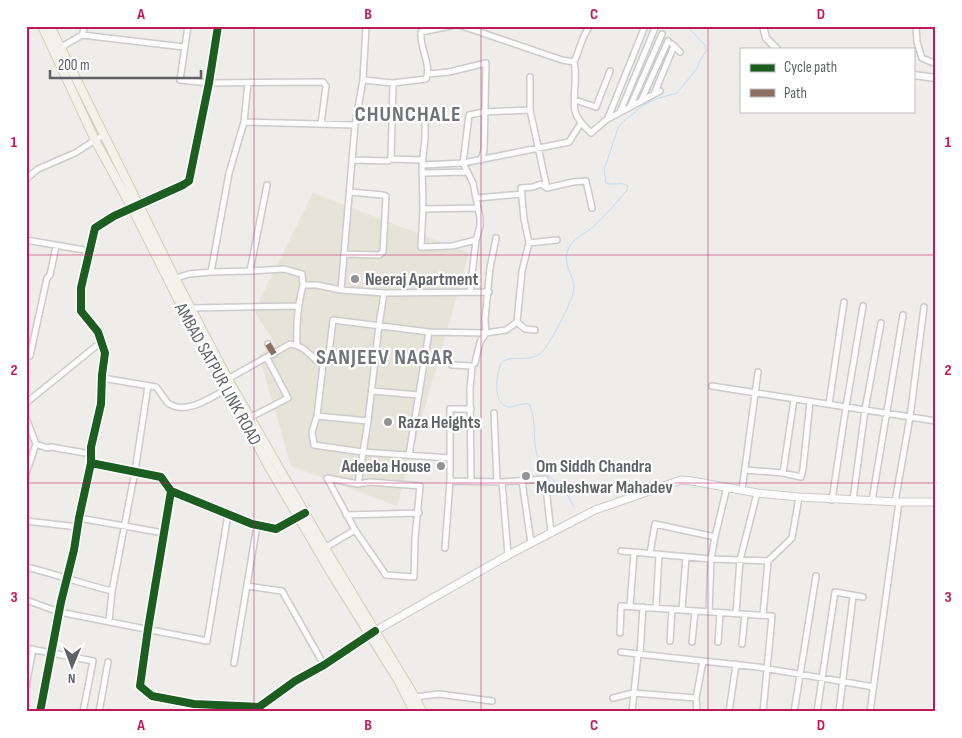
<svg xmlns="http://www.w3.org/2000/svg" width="962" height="738" viewBox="0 0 962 738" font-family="'Sofia Sans Condensed',sans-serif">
  <rect width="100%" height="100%" fill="#eeede9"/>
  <!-- commercial -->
  <path fill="#e6e4d8" d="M313,193l156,60 -72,253 -106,-40 -32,-111 17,-10 -22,-34z"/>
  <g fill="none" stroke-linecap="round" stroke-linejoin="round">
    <!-- stream -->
    <path stroke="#c3dbf3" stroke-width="1" d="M574,507c-3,-5 -6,-12 -10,-16 -9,-10 -20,-17 -25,-30 -8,-18 -1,-39 -10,-57 -7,-1 -12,2 -18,3 -18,1 -15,-28 -12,-38 4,-21 34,0 47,-22 7,-11 30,-50 28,-62 -2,-11 -10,-20 -7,-32 4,-16 19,-18 29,-29 11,-10 21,-22 31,-34l1,-4c-7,-5 -14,0 -22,-3l-2,-13 14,-42 6,-7 20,-16 12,-6 21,-6 21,-26 1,-5 7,-11 -1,-6 -18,-19"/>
    <!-- minor casing -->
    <g stroke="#cbcbcb" stroke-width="8">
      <path id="minor" d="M188,26l-8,54 29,3 114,-1 3,4 -5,38
        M462,26l100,34 12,2c6,-12 7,-25 16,-36
        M916,26l1,16 5,16 14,6
        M82,35l102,12
        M672,44l8,8
        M58,49l24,-14 3,-9
        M574,62c4,17 -2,35 1,49 2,9 10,16 16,22l15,-13 54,-29
        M428,74l21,-2 37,-9 -2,87 -3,10
        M530,77v33l17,78
        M363,80l30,3 33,-4c6,-14 -7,-32 -5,-47l30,-6
        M654,94l20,-48
        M575,100l21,7 14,-36
        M641,101l27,-60
        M630,107l32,-73
        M620,112l35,-84
        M425,114v25l-3,26 1,44 -2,38 31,-1 24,-6
        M608,118l37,-92
        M244,122l111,3
        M391,159l2,-76
        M352,160l36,1 3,-2 31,1
        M422,165l41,-2 106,-21 12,-19
        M423,173l43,-1
        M26,179l12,-10 37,-16 28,-18
        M477,198l45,-4
        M423,209l55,-1
        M26,240l64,11
        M529,243l28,-3
        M344,254l35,1 4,-3 3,-56 -3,-1 -33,-3
        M250,271l17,-86
        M211,272l18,-99 15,-51 4,-39
        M174,279l15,-5 22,-2 39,-1 34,-2 18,5 1,11h14l24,5 43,3 -5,32 -11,96 -10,63
        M341,290l14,-165 8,-45 3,-54
        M470,292l6,-52 4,-14v-8l-7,-35 -10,-20 6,-48 15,-3 46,-2
        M384,293l105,-1
        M192,308l107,-2
        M517,322l8,7 10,1
        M429,332l57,1 -1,-14 5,-51 6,-30
        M268,344l6,10
        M297,345c-1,-20 1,-41 6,-60
        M329,353l47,4
        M26,356h4l17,-78 3,-3 6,-29
        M475,363l5,-21 6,-9 20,-3 11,-8 5,-51 7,-28 -5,-24 -3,-31 12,-1 8,-3 6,4 26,-6 13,-1 6,27
        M323,365l5,-3 5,-42 96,12 -20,123
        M452,365l20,1 -2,23 1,92
        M102,378l54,9c4,4 8,12 12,16 18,13 43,-6 59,-14
        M226,380l64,-36c17,2 19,13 33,21l-6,51 -5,16 2,13 49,7 86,6
        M712,386l134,21 17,-101
        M372,391l47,4
        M26,403l75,-61
        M829,404l15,-102
        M471,409h-21v72l52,1 6,73
        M494,413l3,69
        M317,416l51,5
        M251,417l37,-19 -21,-40
        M26,418l10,26 -10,30
        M36,444l11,4 4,-1 40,7
        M91,463v-16l10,-43 1,-29 3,-22 -7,-21 -17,-21v-23l14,-60 19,-12 69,-31 6,-4 20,-98 9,-57
        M745,470l38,3 18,4 2,-8 7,-67
        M783,473l11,-74
        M522,481l9,62
        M502,482l43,-3 6,53
        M742,490l16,-118
        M171,491l-23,138 -8,57 12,10 42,8 65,3 36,-26 29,-16 47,-31
        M832,500l14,-93 90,14
        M853,500l12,-90 16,-87
        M872,501l31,-186
        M895,502l15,-85 14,-110
        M346,515l73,-2
        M79,518l85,15
        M26,521l52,6
        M445,548l5,-67
        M323,549l32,-19 -28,-52 31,6 12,-2 50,4 -5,52 -1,39 -28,-2 -31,-45
        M621,551l90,8 57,2 24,-23 7,-41
        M650,554l5,-30 60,13
        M26,567c29,7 57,17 86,24
        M247,586l35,5 42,74
        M26,600l33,12 148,29 21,-127
        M630,606l4,-53
        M656,608l3,-54
        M682,609l4,-52
        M709,612l2,-53 4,-22 12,-50
        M736,613l4,-53 17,-67
        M763,615l5,-54
        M109,621l3,-30 23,-120 13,-85
        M620,633l1,-27 151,10 -9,96
        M670,641l2,-32
        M692,642l3,-31
        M718,642l2,-29
        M742,644l3,-30
        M26,648l67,13 -10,51
        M621,652l17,2 -6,58
        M638,654l120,13 116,20
        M640,654l3,-47
        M234,663l23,-138
        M26,686l7,-37
        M415,697l24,-3 53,7
        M613,698l20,-5 63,5
        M40,712l21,-110 13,-52 5,-32 12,-55 70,14 10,14 81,33 24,5 24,-13
        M99,712l9,-50
        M697,712l-1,-14 7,-37
        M729,712l7,-48
        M794,712l22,-136
        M817,712l18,-120 28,5
        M839,712l14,-116
        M870,712l29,-210"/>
    </g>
    <!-- tertiary casing -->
    <g stroke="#cbcbcb" stroke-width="9">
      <path id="tertiary" d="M763,26l3,12 11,11
        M913,75l23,3"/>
    </g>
    <!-- secondary casing -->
    <g stroke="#cbcbca" stroke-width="9">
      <path id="secondary" d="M375,631l137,-78 83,-43 86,-30 11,1 65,12 42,4 100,5h37"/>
    </g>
    <!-- primary casing -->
    <g stroke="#d3ceba" stroke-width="10">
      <path id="primary" d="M42,26l53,114 37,68 68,135 30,52 39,72 62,106 67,107 16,32
        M50,26l125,252 53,101 97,169 90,149 7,15"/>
    </g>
    <!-- minor -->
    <use href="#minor" stroke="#fcfcfc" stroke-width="5"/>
    <!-- tertiary -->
    <use href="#tertiary" stroke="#fcfcfc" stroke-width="6"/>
    <!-- secondary -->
    <use href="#secondary" stroke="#fcfcfc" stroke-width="7"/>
    <!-- primary -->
    <use href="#primary" stroke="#f2f2ea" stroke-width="8"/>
    <!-- quiet -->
    <path stroke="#8d6e63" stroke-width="6" stroke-dasharray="12 6" stroke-linecap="butt" d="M268,344l6,10"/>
    <!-- cycleway casing -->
    <g stroke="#fff" stroke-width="11">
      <path id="cycleway" d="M91,463v-16l10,-43 1,-29 3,-22 -7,-21 -17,-21v-23l14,-60 19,-12 69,-31 6,-4 20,-98 9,-57
        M171,491l-23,138 -8,57 12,10 42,8 65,3 36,-26 29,-16 51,-34
        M40,712l21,-110 13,-52 5,-32 12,-55 70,14 10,14 81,33 24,5 29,-16"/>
    </g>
    <!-- cycleway -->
    <use href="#cycleway" stroke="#1b5e20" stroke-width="8"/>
  </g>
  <!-- grid -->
  <path fill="none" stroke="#c2185b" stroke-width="1" stroke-opacity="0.55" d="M254,26v686M481,26v686M708,26v686M26,255h910M26,483h910"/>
  <!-- markers -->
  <g fill="#919394" stroke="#fff" stroke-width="2">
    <circle cx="355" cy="279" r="5"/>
    <circle cx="388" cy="422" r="5"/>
    <circle cx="441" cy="466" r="5"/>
    <circle cx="526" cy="476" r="5"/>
  </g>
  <g text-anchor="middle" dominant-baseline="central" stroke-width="4.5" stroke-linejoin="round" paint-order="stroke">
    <!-- poi labels -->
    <g font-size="18" font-weight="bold" fill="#5f6266" stroke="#fff" text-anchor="start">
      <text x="365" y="279">Neeraj Apartment</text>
      <text x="398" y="422">Raza Heights</text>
      <text x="431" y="466" text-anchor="end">Adeeba House</text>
      <text x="536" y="466">Om Siddh Chandra<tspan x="536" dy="21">Mouleshwar Mahadev</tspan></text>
    </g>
    <!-- street labels -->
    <g font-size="18" fill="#5f6266" stroke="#fff">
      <text transform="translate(218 374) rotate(61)">AMBAD SATPUR LINK ROAD</text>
    </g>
    <!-- district labels -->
    <g font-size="22" font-weight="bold" letter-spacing="1" fill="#707378" stroke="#fff">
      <text x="408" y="114">CHUNCHALE</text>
      <text x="385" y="357">SANJEEV NAGAR</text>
    </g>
  </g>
  <!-- border -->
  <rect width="962" height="738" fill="none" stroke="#ffffff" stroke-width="55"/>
  <!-- legend -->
  <rect x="740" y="48" width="175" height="65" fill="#ffffff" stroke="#bfc0c2"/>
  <rect x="750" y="64" width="25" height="8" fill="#1b5e20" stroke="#bfc0c2"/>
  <text x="784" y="72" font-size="15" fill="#5f6266">Cycle path</text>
  <rect x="750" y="89" width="25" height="8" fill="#8d6e63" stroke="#bfc0c2"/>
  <text x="784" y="98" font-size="15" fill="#5f6266">Path</text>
  <!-- north arrow -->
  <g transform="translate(72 666) rotate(181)" stroke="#ffffff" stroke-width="4" paint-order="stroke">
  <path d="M0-4L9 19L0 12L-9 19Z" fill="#5f6266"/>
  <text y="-8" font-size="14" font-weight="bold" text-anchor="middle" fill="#5f6266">N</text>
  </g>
  <!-- scale -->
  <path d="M50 70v8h151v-8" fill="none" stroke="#5f6266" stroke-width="2.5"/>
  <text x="58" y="70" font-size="15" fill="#5f6266" stroke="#ffffff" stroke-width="4" paint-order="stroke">200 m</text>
  <rect x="28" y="28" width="906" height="682" fill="none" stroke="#c2185b" stroke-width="2"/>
  <g font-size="16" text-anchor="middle" font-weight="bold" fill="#c2185b">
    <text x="141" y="19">A</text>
    <text x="368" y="19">B</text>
    <text x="594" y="19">C</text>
    <text x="821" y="19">D</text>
    <text x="14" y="147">1</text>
    <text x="948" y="147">1</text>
    <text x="14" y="375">2</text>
    <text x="948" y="375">2</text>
    <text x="14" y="602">3</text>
    <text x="948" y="602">3</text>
    <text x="141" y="730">A</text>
    <text x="368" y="730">B</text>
    <text x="594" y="730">C</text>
    <text x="821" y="730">D</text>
  </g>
</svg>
